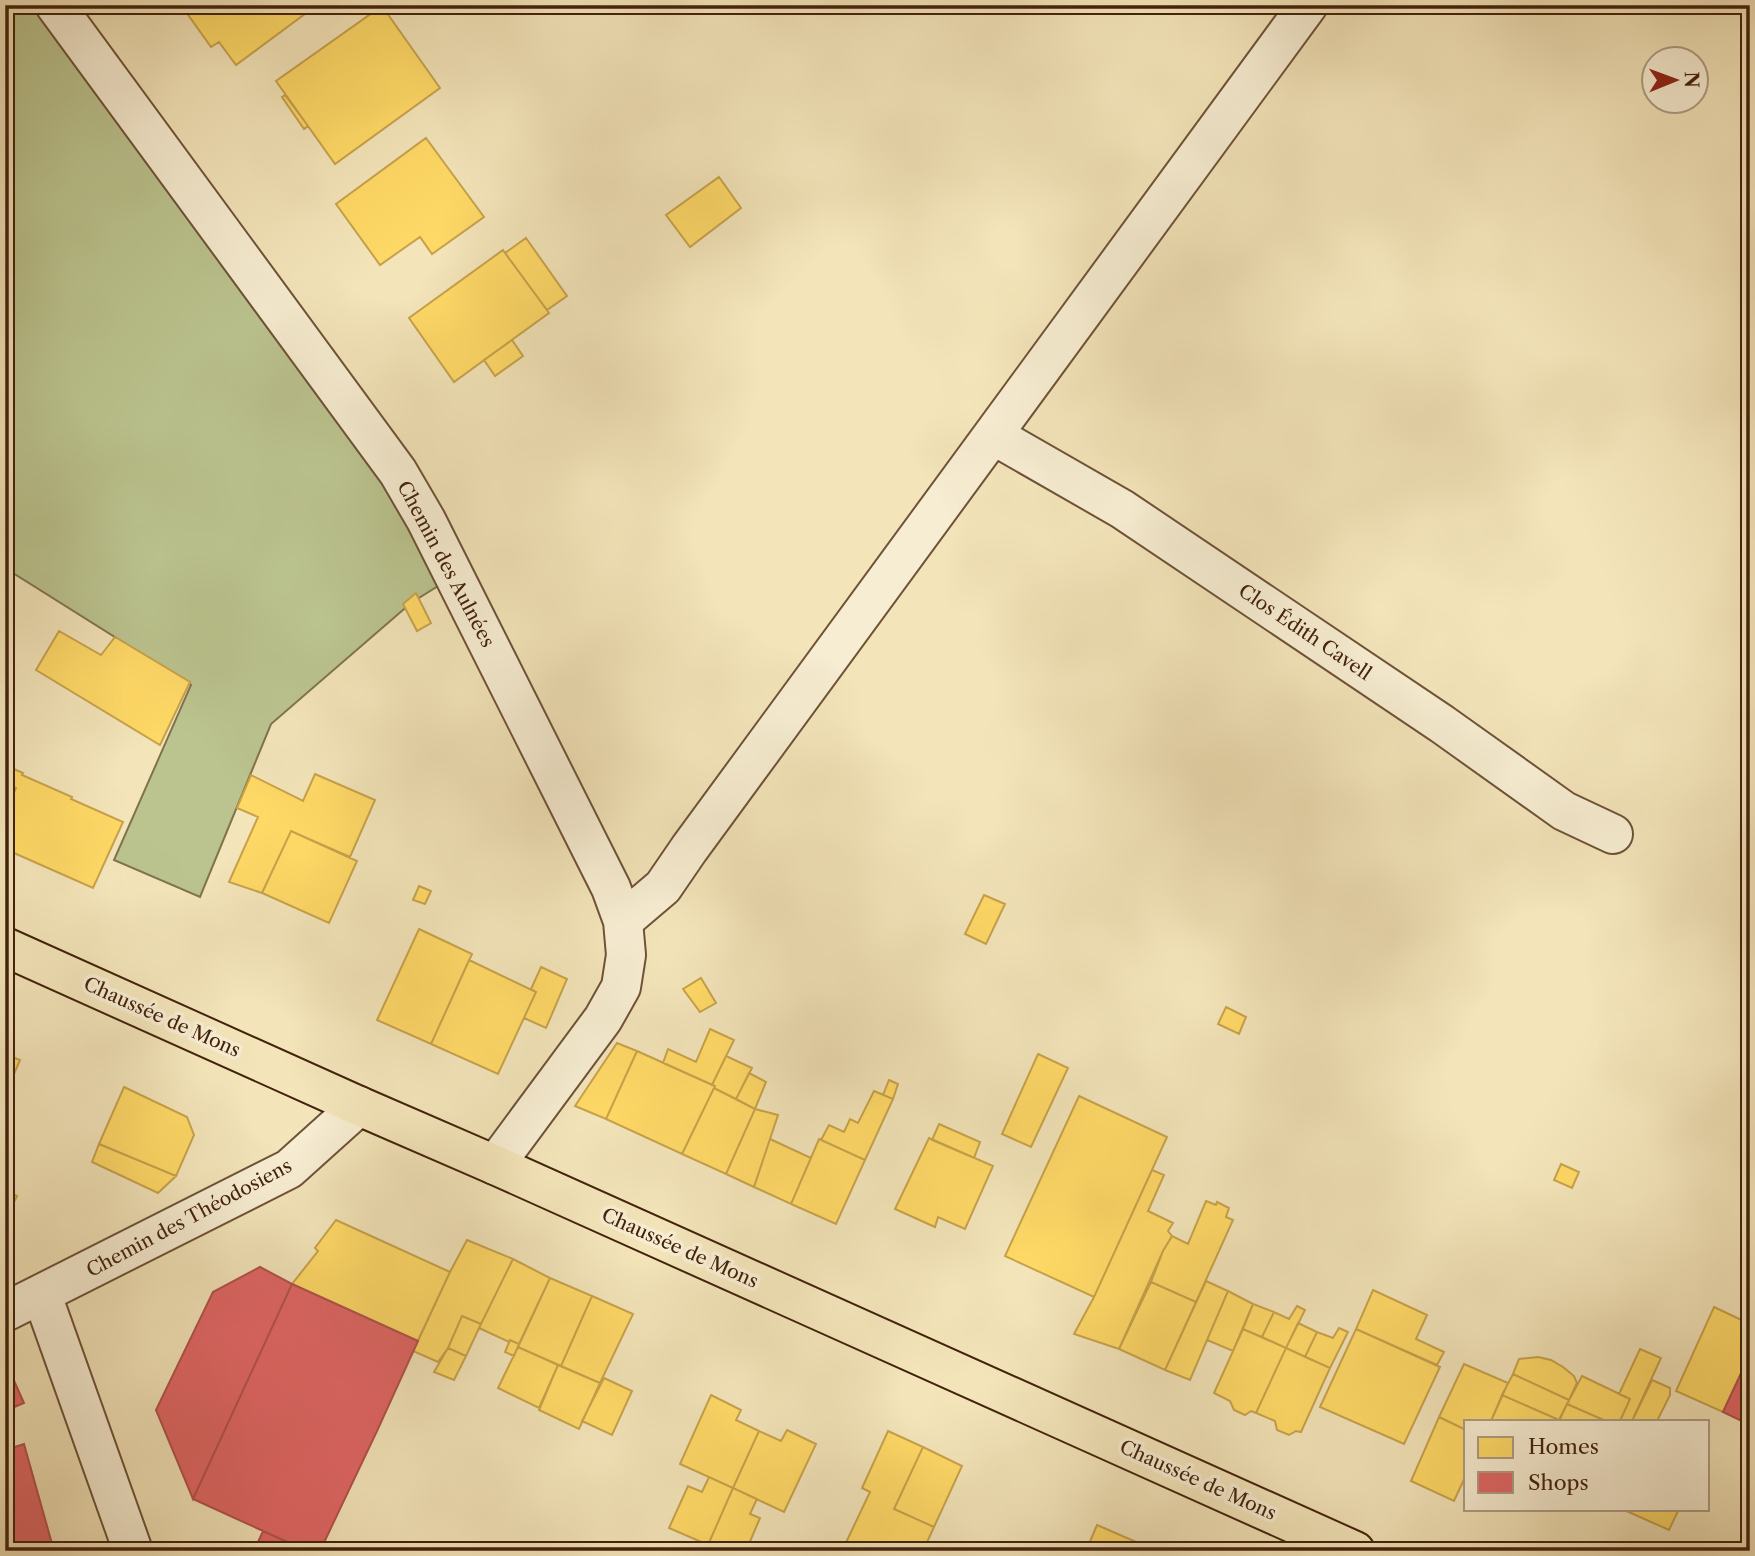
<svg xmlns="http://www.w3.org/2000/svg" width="1755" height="1556" viewBox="0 0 1755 1556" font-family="'Libre Caslon Text',serif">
  <rect width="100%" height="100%" fill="#f3e4b9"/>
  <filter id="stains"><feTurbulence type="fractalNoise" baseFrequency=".00286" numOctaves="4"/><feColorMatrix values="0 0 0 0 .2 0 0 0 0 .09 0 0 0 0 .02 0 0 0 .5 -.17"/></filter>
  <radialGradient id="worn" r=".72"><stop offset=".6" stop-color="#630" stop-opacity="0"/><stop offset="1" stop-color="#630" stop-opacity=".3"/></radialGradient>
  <!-- green -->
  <path fill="#bbc48f" stroke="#7f734e" stroke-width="2" d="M5,5h50l399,571 -43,27 -140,121 -71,173 -86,-37 77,-175 -186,-117z"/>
  <!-- homes -->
  <path fill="#ffd966" stroke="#c7a24b" stroke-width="2" d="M181,5h136l-81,60 -17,-23 -8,5z
    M382,6l58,82 -105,76 -59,-83z
    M285,95l23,31 -4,3 -22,-32z
    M426,138l58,79 -52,37 -12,-17 -40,28 -44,-61z
    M719,177l22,31 -51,39 -24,-32z
    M526,238l41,58 -20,14 -42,-57z
    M503,250l46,63 -95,69 -45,-64z
    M512,340l11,16 -28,20 -11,-16z
    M416,593l15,30 -14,8 -14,-27z
    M59,631l42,24 14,-18 75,45 -30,63 -124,-75z
    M5,765l18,8 -1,2 50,22 -1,2 52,23 -30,66 -88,-39v-38l11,-23 -11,-4z
    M315,774l60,26 -25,57 -59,-26 -29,62 -33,-11 29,-65 -21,-9 14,-33 52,26z
    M5,784l11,4 -11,23z
    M291,831l66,30 -28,62 -67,-30z
    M419,886l12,5 -6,13 -12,-4z
    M984,895l21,9 -19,40 -21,-10z
    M419,929l53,25 -41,90 -54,-24z
    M469,960l67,32 -38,82 -67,-30z
    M541,967l26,12 -21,49 -22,-10 12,-26 -5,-3z
    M701,978l15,25 -16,9 -17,-23z
    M1226,1007l20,10 -7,17 -21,-10z
    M710,1029l24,11 -22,45 -49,-22 5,-14 28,13z
    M617,1043l20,8 -31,68 -31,-13z
    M637,1051l78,35 -33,68 -76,-35z
    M5,1054l15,6 -15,35z
    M1038,1054l30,14 -37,79 -29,-13z
    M726,1056l26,12 -16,31 -22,-11 1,-2 -3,-1z
    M749,1073l17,9 -11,27 -19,-10z
    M889,1080l9,4 -5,15 -10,-4z
    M124,1087l63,30 7,18 -18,41 -77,-32z
    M714,1088l41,21 -29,65 -44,-20z
    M874,1091l19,8 -28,61 -44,-20 8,-15 15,7 6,-13 8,4z
    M1079,1096l88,41 -73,160 -89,-41z
    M755,1109l23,6 -24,72 -28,-13z
    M939,1124l41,18 -6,16 -42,-18z
    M929,1138l64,28 -28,63 -27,-12 -3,10 -40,-18z
    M770,1139l41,19 -20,46 -37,-17z
    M819,1139l46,21 -29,64 -45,-20z
    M99,1144l77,32 -18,17 -66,-31z
    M1561,1164l18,8 -7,16 -18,-8z
    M1152,1170l12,5 -16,36 25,12 -5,8 4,5 -9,15 -44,98 -45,-15 20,-37z
    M5,1190l12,6 -12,24z
    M1206,1201l10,4 1,-3 12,6 -3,9 7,3 -37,82 -45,-20 12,-31 9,-15 16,8z
    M336,1220l114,52 -32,69 -126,-57 26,-33 -3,-3z
    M467,1240l46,19 -32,65 -19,-8 -14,32 -10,14 -25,-11 37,-79z
    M513,1259l37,19 -31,66 -9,-4 -1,2 -30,-14z
    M550,1278l42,18 -31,70 -43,-19z
    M1206,1281l22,10 -38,89 -25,-10z
    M1151,1282l45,20 -31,68 -46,-21z
    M1373,1290l54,25 -11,24 28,13 -7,13 -81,-36z
    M1228,1291l25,13 -20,47 -26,-11z
    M592,1296l41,18 -33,69 -39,-17z
    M1253,1304l21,8 -12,25 -19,-8z
    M1297,1306l8,4 -19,38 -24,-11 12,-25 15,7z
    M1714,1307l36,17v30l-27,58 -47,-21z
    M462,1316l19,8 -15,32 -18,-8z
    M1298,1323l19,9 -12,25 -19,-9z
    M1339,1328l9,4 -18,36 -25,-11 12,-25 16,6z
    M1243,1329l43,19 -30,65 -5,-2 -6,4 -11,-5 -4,-9 -16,-8z
    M1356,1329l84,38 -36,77 -84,-37z
    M510,1340l9,4 -5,12 -9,-4z
    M518,1347l40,18 -19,43 -41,-20z
    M448,1348l18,8 -12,24 -20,-8z
    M1286,1348l44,20 -29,64 -5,-1 -7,4 -12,-5 -2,-9 -19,-8z
    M1640,1349l21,9 -29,63h-12l10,-22 -11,-5z
    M1538,1357l13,3 12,7 11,9 3,7 -8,17 -56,-26 6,-15z
    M1464,1364l44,19 -17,38h-25v9l-27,-13z
    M558,1365l42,18 -21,46 -40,-19z
    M1513,1374l56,26 -10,20 -57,-25z
    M1582,1376l48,23 -10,22h-14l-39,-17z
    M604,1378l28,13 -20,44 -30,-14z
    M1652,1380l18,8v7l-13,26h-25z
    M711,1395l30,15 -5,10 23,11 -26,57 -53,-24z
    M1502,1395l57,25 -68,1z
    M1567,1404l39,17h-47z
    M1439,1417l27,13v45l-12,26 -43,-20z
    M787,1430l29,14 -32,68 -51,-24 26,-57 22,10z
    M888,1431l35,16 -29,62 40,18 -11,24h-81l28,-59 -8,-4z
    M923,1447l39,19 -28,61 -40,-18z
    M709,1477l24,11 -25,57 -39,-17 19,-42 14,6z
    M733,1488l24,11 -7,15 10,4 -14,33h-25l-13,-6z
    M1622,1509h57l-10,21z
    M1097,1525l44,19 -3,7h-52z"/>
  <!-- shops -->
  <path fill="#e06666" stroke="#b1524b" stroke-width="2" d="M260,1267l32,17 -99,215 -37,-89 57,-118z
    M292,1284l126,57 -41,90 -57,120h-13l-114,-52z
    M1750,1354v71l-27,-13z
    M11,1374l13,29 -19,8v-35z
    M24,1444l30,107h-49v-101z
    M263,1531l44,20h-53z"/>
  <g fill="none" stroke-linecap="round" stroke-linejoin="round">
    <!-- minor casing -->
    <g stroke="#6f5237" stroke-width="42">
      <path id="minor" d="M55,5l343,467 28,48 185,368 12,33 3,34 -5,32 -18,32 -108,146
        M993,435l129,74 320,215 122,87 49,23
        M623,921l40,-34 26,-38 619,-844
        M42,1295l91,256
        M5,1312l284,-143 70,-63"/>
    </g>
    <!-- major casing -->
    <g stroke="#43220c" stroke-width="42">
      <path id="major" d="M5,947l354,159 136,59 860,386"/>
    </g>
    <!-- minor -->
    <use href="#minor" stroke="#f7edd2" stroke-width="38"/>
    <!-- major -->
    <use href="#major" stroke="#f3e4b9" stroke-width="38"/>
  </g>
  <g text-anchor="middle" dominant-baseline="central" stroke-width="7" stroke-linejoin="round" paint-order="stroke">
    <!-- street labels -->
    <g font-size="19" fill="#43220c" stroke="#f7edd2">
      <text transform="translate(446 564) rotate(62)">Chemin des Aulnées</text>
      <text transform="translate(1305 632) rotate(34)">Clos Édith Cavell</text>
      <text transform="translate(162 1017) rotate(24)">Chaussée de Mons</text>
      <text transform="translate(189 1218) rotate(-28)">Chemin des Théodosiens</text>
      <text transform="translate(680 1248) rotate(24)">Chaussée de Mons</text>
      <text transform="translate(1198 1480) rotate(24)">Chaussée de Mons</text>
    </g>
  </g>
  <!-- margin -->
  <rect width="1755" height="1556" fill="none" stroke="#f3e4b9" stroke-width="28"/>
  <rect x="7" y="7" width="1741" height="1542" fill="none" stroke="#43220c" stroke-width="3.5"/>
  <rect x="14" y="14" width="1727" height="1528" fill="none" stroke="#43220c" stroke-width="2"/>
  <!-- legend -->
  <rect x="1464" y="1420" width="245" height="91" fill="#f7edd2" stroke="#af9c83" stroke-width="2"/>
  <rect x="1478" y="1437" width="35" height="21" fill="#ffd966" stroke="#af9c83" stroke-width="2"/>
  <text x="1528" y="1454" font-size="21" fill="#43220c">Homes</text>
  <rect x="1478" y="1472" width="35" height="21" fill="#e06666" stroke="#af9c83" stroke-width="2"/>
  <text x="1528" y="1490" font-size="21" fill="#43220c">Shops</text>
  <!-- north arrow -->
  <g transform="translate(1675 80) rotate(89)"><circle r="33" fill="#f7edd2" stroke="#af9c83" stroke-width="2"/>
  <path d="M0-5L12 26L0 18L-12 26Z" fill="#8f2418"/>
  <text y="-10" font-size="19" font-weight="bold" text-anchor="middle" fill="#43220c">N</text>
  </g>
  <rect width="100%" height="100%" filter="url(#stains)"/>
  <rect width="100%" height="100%" fill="url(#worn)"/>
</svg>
